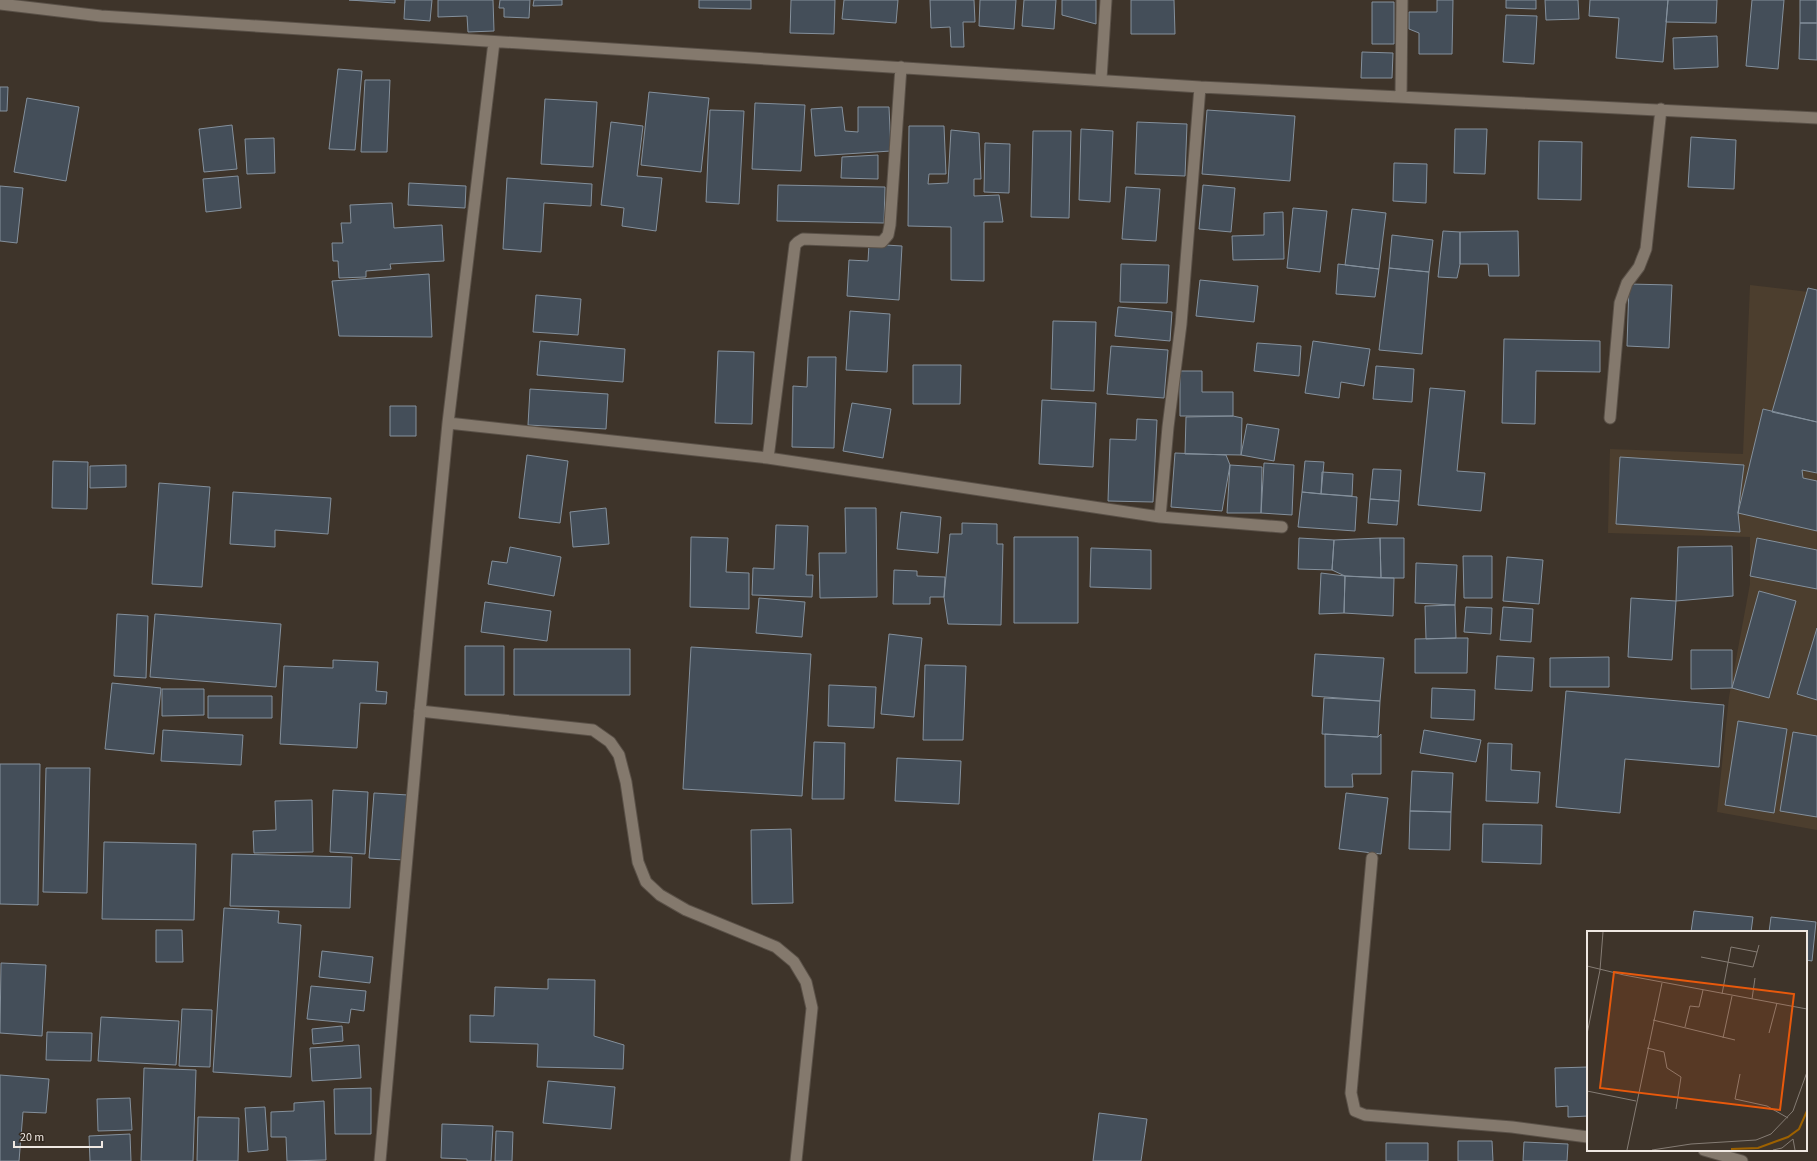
<svg xmlns="http://www.w3.org/2000/svg" width="1817" height="1161" viewBox="0 0 1817 1161" font-family="'Source Sans 3',sans-serif">
  <rect width="100%" height="100%" fill="#3e342a"/>
  <!-- built -->
  <path fill="#4c3e2e" d="M1750,285l67,8v537l-100,-18 12,-115 21,-113v-47l-142,-4 2,-84 133,5z"/>
  <!-- building -->
  <path fill="#444e59" stroke="#84909c" d="M349,0h46v3z
    M405,0h27l-2,21 -26,-2z
    M438,0h55l1,31 -26,1 -1,-16 -29,1z
    M500,0h30l-1,18 -25,-1v-9h-5z
    M534,0h28v5l-29,1z
    M699,0h52v9l-52,-1z
    M791,0h44l-1,34 -44,-1z
    M844,0h54l-2,23 -54,-4z
    M930,0h44l1,22h-12l1,25h-13l-1,-20 -19,1z
    M980,0h36l-2,29 -35,-3z
    M1024,0h32l-2,29 -32,-3z
    M1062,0h34v24l-34,-9z
    M1131,0h43l1,34h-44z
    M1437,0h16l-1,54h-33v-21l-10,-4v-17h28z
    M1506,0h30v9l-30,-1z
    M1545,0h33l1,19 -33,1z
    M1590,0h78l-5,62 -47,-4 3,-40 -30,-2z
    M1668,0h49l-1,23 -50,-1z
    M1752,0h32l-6,69 -32,-3z
    M1800,0h17v23h-17z
    M1372,2h22v42h-22z
    M1506,15l31,1 -3,48 -31,-2z
    M1800,23h17v37l-18,-1z
    M1717,36l1,31 -44,2 -1,-31z
    M1362,52l31,1 -1,25h-31z
    M338,69l24,2 -7,79 -26,-1z
    M365,80h25l-3,72h-26z
    M0,87h8l-1,24h-7z
    M649,92l60,6 -8,74 -60,-7z
    M27,98l52,9 -13,74 -52,-9z
    M545,99l52,3 -4,65 -52,-3z
    M755,103l50,2 -4,66 -49,-2z
    M842,107l3,24 13,1v-25h31l2,44 -76,5 -4,-47z
    M710,110l34,1 -5,93 -33,-2z
    M1207,110l88,6 -5,65 -88,-7z
    M611,122l32,4 -6,50 25,2 -6,53 -34,-5 2,-18 -23,-3z
    M1137,122l50,2 -2,52 -50,-2z
    M232,125l5,44 -33,3 -5,-43z
    M909,126h35l2,48h-17l-1,10 20,-1 3,-53 28,3 2,46h-7v17l25,-1 4,27h-19v59l-33,-1v-53l-43,-1z
    M1081,129l32,2 -3,71 -31,-2z
    M1455,129h32l-2,45 -31,-1z
    M1033,131h38l-2,87 -38,-1z
    M1691,137l45,3 -2,49 -46,-2z
    M274,138l1,35 -28,1 -2,-35z
    M1539,141l43,1 -1,58 -43,-1z
    M985,143l25,1 -1,49 -25,-1z
    M878,155v24l-37,-1 1,-21z
    M1394,163l33,1 -1,39 -33,-2z
    M238,176l3,32 -35,4 -3,-33z
    M507,178l85,6 -1,22 -47,-3 -3,49 -38,-3z
    M409,183l57,3 -1,22 -57,-3z
    M778,185l107,2 -1,36 -107,-2z
    M1203,185l32,3 -4,44 -32,-3z
    M0,186l23,2 -6,55 -17,-2z
    M1126,187l34,2 -4,52 -34,-2z
    M392,203l2,25 48,-3 2,36 -54,3 1,5 -25,2v6l-27,1 -1,-17h-5l-1,-18h11l-2,-20h10l-1,-18z
    M1293,208l34,3 -7,61 -33,-4z
    M1352,209l34,4 -7,56 -34,-4z
    M1283,212l1,47 -51,1 -1,-24 32,-1v-22z
    M1443,231l17,1v32l-3,14 -19,-1z
    M1518,231l1,45h-30l-1,-12h-28v-32z
    M1392,235l41,5 -4,32 -40,-4z
    M869,244l33,2 -3,54 -52,-4 2,-36 19,1z
    M1121,264l48,1 -2,38 -47,-1z
    M1338,264l41,5 -4,28 -39,-3z
    M1389,268l40,4 -7,82 -43,-4z
    M429,274l3,63 -93,-1 -7,-55z
    M1200,280l58,6 -4,36 -58,-6z
    M1629,284l43,1 -3,63 -42,-2z
    M1808,288l9,2v132l-45,-10z
    M536,295l45,4 -3,36 -45,-3z
    M1118,307l54,5 -2,29 -55,-5z
    M850,311l40,3 -3,58 -41,-2z
    M1053,321l43,1 -2,69 -43,-2z
    M1504,339l96,2v31l-64,-1 -1,53 -33,-1z
    M540,341l85,8 -2,33 -86,-7z
    M1313,341l57,8 -6,37 -23,-4 -2,16 -34,-5z
    M1257,343l44,3 -2,30 -45,-5z
    M1111,346l57,4 -4,48 -57,-4z
    M718,351l36,1 -2,72 -37,-1z
    M808,357h28l-2,91 -42,-1 1,-61 14,1z
    M913,365h48l-1,39h-47z
    M1376,366l38,3 -2,33 -39,-3z
    M1180,371h22v21h31v24h-53z
    M1430,388l35,3 -8,80 28,2 -4,38 -63,-6z
    M530,389l78,5 -2,35 -78,-4z
    M1042,400l54,3 -3,64 -54,-3z
    M852,403l39,6 -8,49 -40,-7z
    M390,406h26v30h-26z
    M1763,409l54,13v51l-15,-3 1,8 14,3v50l-79,-18z
    M1233,416l9,2 -1,37 -56,-1 1,-37z
    M1137,419l20,1 -4,82 -45,-1 2,-62 26,1z
    M1247,424l32,5 -5,32 -33,-6z
    M1175,453l51,2 4,10 -8,46 -51,-4z
    M527,455l41,6 -8,62 -41,-5z
    M1620,457l124,8 -6,48 2,19 -124,-8z
    M53,461l35,1 -1,47 -35,-1z
    M1305,461l19,1 -3,32 -19,-2z
    M1264,463l30,2 -2,50 -31,-2z
    M126,465v22l-36,1v-22z
    M1230,465l32,2 -1,46h-34z
    M1373,469l28,1 -2,31 -29,-2z
    M1322,472l31,2 -1,22 -31,-2z
    M159,483l51,4 -8,100 -50,-3z
    M233,492l98,6 -3,36 -53,-4v17l-45,-3z
    M1302,492l55,5 -2,34 -57,-4z
    M1370,499l29,2 -2,24 -29,-2z
    M606,508l3,36 -36,3 -3,-35z
    M845,508h31l1,89 -57,1 -1,-45h27z
    M901,512l40,5 -3,36 -41,-4z
    M962,523l35,1v20h6l-2,81 -53,-1 -4,-27 6,-63h12z
    M776,525l32,1 -2,49h7l-1,22 -60,-2 1,-27 21,1z
    M691,537l37,1 -2,34 23,1v36l-59,-2z
    M1014,537h64v86h-64z
    M1299,538l35,2 -2,30 -34,-1z
    M1380,538l1,40 -36,-2 -13,-6 2,-30z
    M1380,538h24v40h-23z
    M1757,538l60,12v39l-67,-13z
    M1732,546l1,50 -57,5 2,-54z
    M510,547l51,10 -7,39 -66,-12 4,-23 15,2z
    M1091,548l60,2v39l-61,-2z
    M1463,556h29v42h-28z
    M1507,557l36,3 -4,44 -36,-3z
    M1416,563l41,2 -2,40 -40,-2z
    M894,570l23,1v5l28,1 -1,20h-14v7h-37z
    M1321,573l24,3 -1,37 -25,1z
    M1345,576l49,2 -1,38 -49,-3z
    M1759,591l37,10 -27,97 -37,-10z
    M759,598l46,4 -3,35 -46,-4z
    M1631,598l45,3 -4,59 -44,-3z
    M485,602l66,9 -4,30 -66,-9z
    M1455,605l1,33 -30,1 -1,-33z
    M1466,607l26,1 -1,26 -27,-2z
    M1503,607l30,2 -2,33 -31,-2z
    M117,614l31,2 -2,62 -32,-2z
    M155,614l126,10 -5,63 -126,-10z
    M1817,628v72l-20,-6z
    M889,634l33,4 -8,79 -33,-3z
    M1456,638h12l-1,35h-52v-34z
    M465,646h39v49h-39z
    M691,647l120,7 -9,142 -119,-7z
    M514,649h116v46h-116z
    M1691,650h41v38l-41,1z
    M1315,654l69,4 -4,43 -68,-5z
    M1497,656l37,2 -2,33 -37,-2z
    M1609,657v30h-59v-29z
    M333,660l45,2 -2,29 11,1 -1,12 -26,-1 -3,45 -77,-4 4,-78 49,2z
    M925,665l41,1 -3,74h-40z
    M112,683l49,5 -7,66 -49,-5z
    M829,685l47,2 -2,41 -46,-2z
    M1432,688l43,2 -1,30 -43,-2z
    M162,689h42v26l-42,1z
    M1566,691l158,14 -5,62 -94,-8 -5,54 -64,-6z
    M208,696h64v22h-64z
    M1324,698l56,3 -2,36 -56,-3z
    M1738,721l49,8 -13,84 -49,-8z
    M163,730l80,5 -2,30 -80,-4z
    M1424,730l57,10 -5,22 -56,-9z
    M1793,732l24,4v81l-37,-6z
    M1325,734l53,3 3,-3v40h-29l1,13h-28z
    M814,742l31,1 -1,56h-32z
    M1488,743l24,1 -1,26 29,2 -2,31 -52,-2z
    M897,758l64,3 -2,43 -64,-3z
    M0,764h40l-2,141 -38,-1z
    M46,768h44l-3,125 -44,-1z
    M1412,771l41,2 -2,39 -41,-1z
    M333,790l35,2 -3,62 -35,-2z
    M374,793l34,2 -4,65 -35,-2z
    M1346,793l42,5 -7,56 -42,-5z
    M312,800l1,52 -59,1 -1,-22 23,-1 -1,-29z
    M1410,811l41,1 -1,38 -41,-1z
    M1483,824l59,1 -1,39 -59,-2z
    M791,829l2,74 -41,1 -1,-74z
    M104,842l92,2 -2,76 -92,-1z
    M232,854l120,3 -2,51 -120,-2z
    M224,908l55,3 -1,12 23,2 -10,152 -78,-5z
    M1694,911l59,6 -2,15h-60z
    M1771,917l45,5 -4,39 -6,-1v-28h-37z
    M156,930h26l1,32h-27z
    M322,951l51,6 -3,26 -51,-6z
    M1,963l45,2 -4,71 -42,-3z
    M548,979l47,1 -1,56 30,9 -1,24 -86,-2 1,-23 -68,-2v-27l24,1 1,-29 53,2z
    M311,986l55,5 -2,20 -13,-2 -2,14 -42,-4z
    M182,1009l30,1 -2,57 -31,-1z
    M101,1017l78,4 -3,44 -78,-4z
    M342,1026l1,15 -30,3 -1,-15z
    M47,1032l45,1 -1,28 -45,-1z
    M359,1045l2,33 -49,3 -2,-33z
    M1588,1067v49l-20,1v-11l-12,1 -1,-39z
    M144,1068l52,2 -3,91h-52z
    M0,1075l49,4 -3,34 -23,-1 -4,49h-19z
    M548,1081l67,6 -4,42 -68,-6z
    M371,1088v46h-36l-1,-45z
    M130,1098l2,32 -34,1 -1,-32z
    M324,1101l2,59 -39,1 -1,-24h-15v-25l23,-1v-8z
    M265,1107l3,43 -20,2 -3,-44z
    M1099,1113l48,6 -6,42h-48z
    M198,1117l41,1 -1,43h-41z
    M442,1124l51,2 -2,35h-24v-2l-26,-1z
    M496,1131l17,1 -1,29h-17z
    M130,1134l1,27h-41l-1,-25z
    M1458,1141h34l1,20h-35z
    M1524,1142l44,2 -1,17h-44z
    M1386,1143h42v18h-42z"/>
  <g fill="none" stroke-linecap="round" stroke-linejoin="round">
    <!-- service casing -->
    <g stroke="#5a5148" stroke-width="13">
      <path id="service" d="M420,711l173,19 17,12 9,13 7,27 12,80 8,20 14,13 26,15 90,37 18,15 12,20 6,26 -16,153"/>
    </g>
    <!-- minor casing -->
    <g stroke="#5a5148" stroke-width="13">
      <path id="minor" d="M0,4l101,12 1099,71 617,31
        M1101,79l5,-79
        M1401,96l1,-96
        M1610,418l10,-115 7,-20 12,-16 7,-18 15,-140
        M448,423l320,35 392,59 122,10
        M768,458l27,-213 3,-3 5,-3 79,3 6,-7 2,-10 11,-158
        M1160,517l8,-90 13,-103 19,-237
        M1372,858l-21,235 4,18 10,4 147,12 76,10
        M1704,1150l38,11
        M380,1161l40,-450 28,-288 46,-381"/>
    </g>
    <!-- service -->
    <use href="#service" stroke="#84796d" stroke-width="11"/>
    <!-- minor -->
    <use href="#minor" stroke="#84796d" stroke-width="11"/>
  </g>
  <!-- overview -->
  <g transform="translate(1587 931)">
    <rect width="220" height="220" fill="#3e342a"/>
    <path fill="none" stroke="#9d6100" stroke-width="2" d="M144,218l27,-1 30,-11 11,-8 8,-18"/>
    <path fill="none" stroke="#857c74" stroke-width="1" d="M114,26l52,10 6,-22M0,35l37,9 183,34M135,63l9,-47 26,5M165,68l3,-21M66,89l82,20M98,96l5,-21 9,1 4,-17M182,102l8,-30M0,103l13,-64 3,-38M136,107l9,-42M60,117l17,4 3,16 14,9 -5,32M153,143l-5,25 32,7 21,12M0,160l49,10M40,219l35,-167M65,219l39,-6 65,-4 15,-6 22,-23 14,-39M186,219l9,-2 11,-9 2,11"/>
    <path fill="#e8590c" fill-opacity="0.15" stroke="#e8590c" stroke-width="2" d="M27,41l180,22 -14,116 -180,-22z"/>
    <rect width="220" height="220" fill="none" stroke="#efe8e2" stroke-width="2"/>
  </g>
  <!-- scale -->
  <path d="M14 1141v6h88v-6" fill="none" stroke="#efe8e2" stroke-width="2"/>
  <text x="20" y="1141" font-size="12" fill="#efe8e2" stroke="#342a20" stroke-width="3" paint-order="stroke">20 m</text>
</svg>
